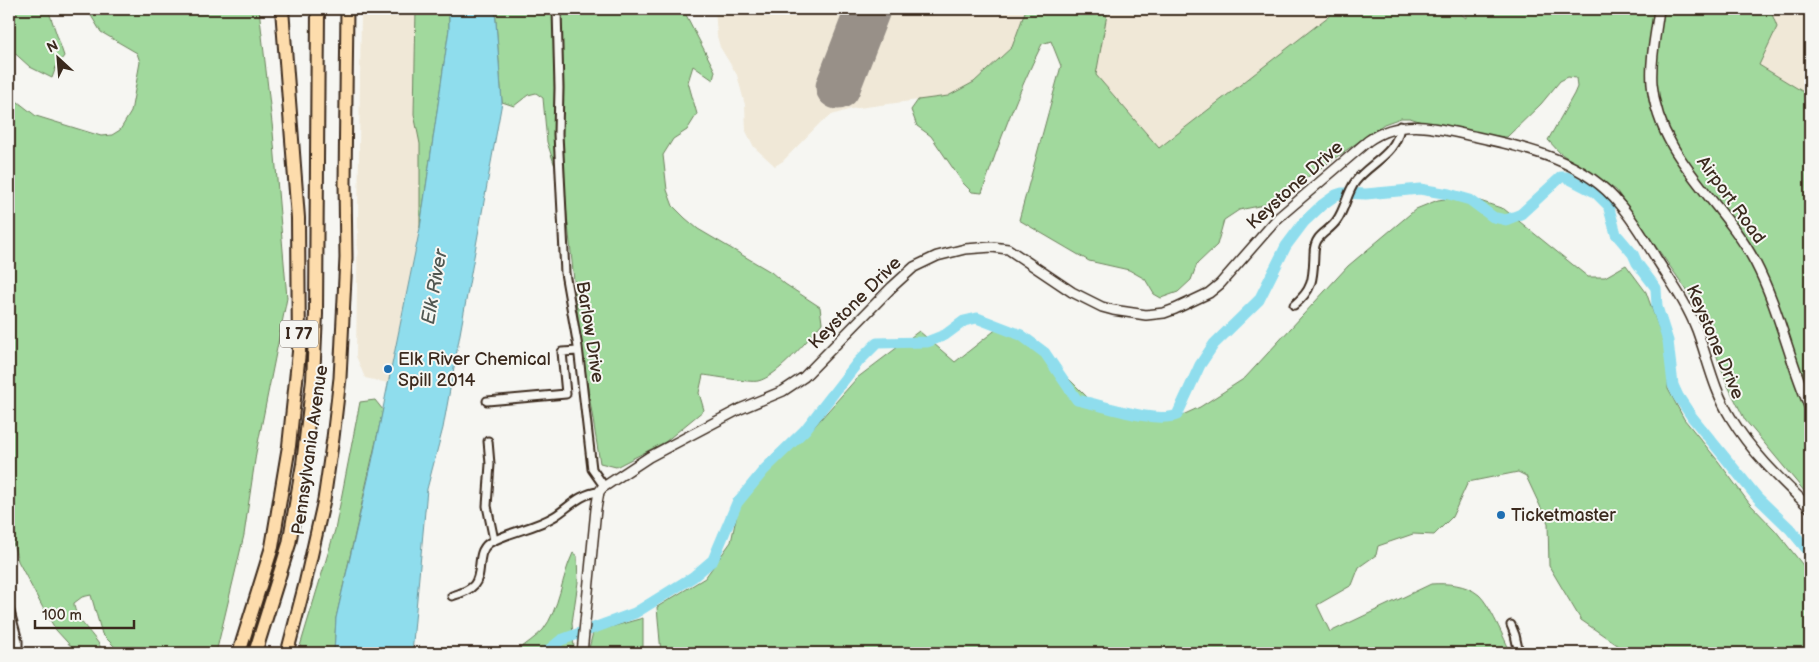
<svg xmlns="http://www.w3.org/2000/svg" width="1819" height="662" viewBox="0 0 1819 662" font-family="'Balsamiq Sans',sans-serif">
  <rect width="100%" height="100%" fill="#f6f6f2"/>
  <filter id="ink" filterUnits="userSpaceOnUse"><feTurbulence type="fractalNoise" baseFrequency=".02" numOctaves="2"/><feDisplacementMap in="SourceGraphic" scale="10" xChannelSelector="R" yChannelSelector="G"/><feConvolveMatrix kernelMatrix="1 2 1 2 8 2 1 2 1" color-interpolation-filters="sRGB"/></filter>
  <g filter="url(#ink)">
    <!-- built -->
    <path fill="#f0e8d7" d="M361,9h55l-2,105 6,30v84l-32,155 -23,-5 -9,-22z
      M715,9h311l-14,38 -38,35 -26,14 -97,13 -19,6 -11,7 -38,39 -8,5 -21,-19 -8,-16 -1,-26 -8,-30 -17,-28 -3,-11z
      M1108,9h230l-179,139 -63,-73z
      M1770,9h40v87l-51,-31 18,-38z"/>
    <!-- green -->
    <path fill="#a1d99d" stroke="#6e825e" d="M9,9h39l16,47 -8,11 -4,11 -22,-11 -21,-19z
      M87,9h172l14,123 14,166 -31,155 -12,82 -28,118h-49l-21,-3 -22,3 -7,-4 -15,-15 -11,-39 -9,2 -8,6c0,17 22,32 30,50h-27l-21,-23 -13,-22 -25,-47 -9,-33v-433l27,21 65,20 11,-1 8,-5 11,-18 9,-50 -3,-9 -36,-21z
      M416,9h33v20l-29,199v-84l-6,-30z
      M495,9h188l32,62 -2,9 -20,-14 -5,16 9,32 -10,16 -14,9 -10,16 4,35 6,16 12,12 13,11 73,43 14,12 35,23 2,16c-13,16 -45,54 -64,58 -8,2 -44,-5 -55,-6l-4,18 5,17 -39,32 -49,25 -16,-4 -19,-118 -16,-148 -18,-55 -4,-44 -7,-5 -8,2 -14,11 -12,-4z
      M1026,9h82l-12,66 63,73 179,-139h116l12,9v-9h304l7,18 -18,38 51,31v402l-65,-78 -17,-34 -30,-80 -82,-116 -56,-37 -12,-13 26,-46 3,-7 -1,-9 -8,-1 -8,4 -19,23 -34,33 -58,-6 -39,-13h-9l-17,6 -115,80 -30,6 -15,10 -7,25 -20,19 -6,16 -13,12 -17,6 -7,-4 -9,-15 -16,-9 -40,-9 -70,-41 42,-154 -10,-25 -9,3c-24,48 -43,98 -60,149l-10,-1 -9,-9 -32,-47 -14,-10 -6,-16 7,-10 30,-4 26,-14 38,-35z
      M1465,196l39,13 84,68h17l21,-12 20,27 22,62v35l16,30 34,42 31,42 26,27 35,44v79h-181l-48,-33 -32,-54 -1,-43 -22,-47 -8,-4 -50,10 -16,35 -18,18 -21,-1 -35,12 -2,9 -17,12 -7,18 -35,20 13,27 101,-48c16,-1 35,0 48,11 11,10 25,44 32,58h-850l-4,-46 48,-29 26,-36 7,-33 20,-29 55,-52 44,-50 62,-47 36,31 43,-34 39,15 22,26 38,38 32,8 45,4 26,-12 45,-29 103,-112 68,-57 22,-9z
      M375,400l8,10 -47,208 -2,35h-36l37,-123 25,-128z
      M573,553l4,3 1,26 -6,41 2,25 -3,5h-50l-3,-3c8,-6 18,-13 25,-20 17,-22 18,-52 30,-77z
      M643,618v35h-55l5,-21z"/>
    <!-- water -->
    <path fill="#8fdded" stroke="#6d959a" d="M449,9h46l7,93 -59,326 -16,61 -15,164h-78l2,-35 36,-156 48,-234 29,-199z"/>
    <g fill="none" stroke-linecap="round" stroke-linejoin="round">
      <!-- river -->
      <path stroke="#8fdded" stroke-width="11" d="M545,653l16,-13 74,-27 58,-36 20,-17 24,-57 27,-33 41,-40 53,-68 19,-19 50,-1 18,-7 19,-14 13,-3 44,17 24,18 32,47c26,5 77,24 100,15l23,-50 14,-21 45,-44 27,-54 18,-24 18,-17 14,-10 6,-2 24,1 54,-5 29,5 21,6 23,17 13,3 15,-6 40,-37h5l29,15 13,13 8,29 17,20 4,9 19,25 1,19 11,34 5,44 5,11 14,21 65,80 33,32 20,24"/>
      <!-- runway -->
      <path stroke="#989088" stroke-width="45" d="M838,87l30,-78"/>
      <!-- minor casing -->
      <g stroke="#3b2a1e" stroke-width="11">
        <path id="minor" d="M557,9l2,79 -1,46 7,139 13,74 14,122 12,17
          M1294,305c20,-16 19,-28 20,-51 0,-5 1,-11 4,-15 5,-7 14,-11 19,-19 8,-11 10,-27 18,-38 15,-20 42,-27 45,-56
          M487,401l79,-7 -4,-42 16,-1
          M488,441l2,23 -3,42 7,34
          M452,596c7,-2 17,-5 22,-11 10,-12 1,-32 15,-42 21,-12 45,-14 66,-27 14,-9 26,-23 44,-24
          M9,608l9,33v12
          M1511,625l4,10 4,18
          M9,649l9,-8"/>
      </g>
      <!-- tertiary casing -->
      <g stroke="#3b2a1e" stroke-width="12">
        <path id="tertiary" d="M1659,9c-3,25 -9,50 -7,75 6,73 71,117 103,178 24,46 34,98 55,146
          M582,653l14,-144 3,-17 3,-4 47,-31 91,-48 43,-18 21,-14 88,-90 22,-20 23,-11 28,-7 27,-2 16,2 64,43 30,15 11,3 33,5 18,-2 11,-4 34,-16 11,-9 58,-66 90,-77c33,-24 69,-13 105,-5 54,12 111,24 147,69 14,16 25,35 36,53 15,24 31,46 41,72 11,30 17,61 34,88 21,35 50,62 79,90"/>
      </g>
      <!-- primary casing -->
      <g stroke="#3b2a1e" stroke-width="15">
        <path id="primary" d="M287,653l18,-69 19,-84 9,-62 7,-60 6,-120 -1,-75 2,-174"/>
      </g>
      <!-- motorway casing -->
      <g stroke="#3b2a1e" stroke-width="16">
        <path id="motorway" d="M239,653l33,-106 17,-101 10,-94 -1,-134 -16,-209
          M255,653l34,-109 14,-80 10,-84 3,-66 2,-305"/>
      </g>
      <!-- minor -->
      <use href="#minor" stroke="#f6f6f2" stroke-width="7"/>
      <!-- tertiary -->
      <use href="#tertiary" stroke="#f6f6f2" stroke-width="9"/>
      <!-- primary -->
      <use href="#primary" stroke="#fddcac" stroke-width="11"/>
      <!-- motorway -->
      <use href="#motorway" stroke="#fddcac" stroke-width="12"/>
    </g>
  </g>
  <!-- markers -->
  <g fill="#1f6fb2" stroke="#f6f6f2" stroke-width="2">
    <circle cx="388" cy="369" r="5"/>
    <circle cx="1501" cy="515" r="5"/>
  </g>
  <g text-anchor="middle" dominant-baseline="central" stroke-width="4" stroke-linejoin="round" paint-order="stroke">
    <!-- shield labels -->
    <rect fill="#f6f6f2" stroke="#73675e" stroke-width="1" x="280" y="320.5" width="38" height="27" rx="4"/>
    <g font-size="16" font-weight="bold" fill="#3b2a1e">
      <text x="299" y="334">I 77</text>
    </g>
    <!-- street labels -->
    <g font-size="18" fill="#3b2a1e" stroke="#f6f6f2">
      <text transform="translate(1295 185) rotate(-42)">Keystone Drive</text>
      <text transform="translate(1731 200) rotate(54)">Airport Road</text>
      <text transform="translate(855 303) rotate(-45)">Keystone Drive</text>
      <text transform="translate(590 332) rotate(81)">Barlow Drive</text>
      <text transform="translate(1715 342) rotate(67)">Keystone Drive</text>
      <text transform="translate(310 450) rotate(-82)">Pennsylvania Avenue</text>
    </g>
    <!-- poi labels -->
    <g font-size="18" fill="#3b2a1e" stroke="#f6f6f2" text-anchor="start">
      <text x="398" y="359">Elk River Chemical<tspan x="398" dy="21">Spill 2014</tspan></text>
      <text x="1511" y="515">Ticketmaster</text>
    </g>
    <!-- water labels -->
    <g font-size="19" font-style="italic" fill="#505752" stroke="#f6f6f2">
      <text transform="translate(435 287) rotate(-80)">Elk River</text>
    </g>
  </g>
  <!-- margin -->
  <rect width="1819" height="662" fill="none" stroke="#f6f6f2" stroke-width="30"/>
  <rect x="15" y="15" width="1789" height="632" fill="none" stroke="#3b2a1e" stroke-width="2" filter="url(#ink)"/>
  <!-- north arrow -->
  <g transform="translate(58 58) rotate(334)" stroke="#f6f6f2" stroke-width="4" paint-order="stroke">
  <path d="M0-4L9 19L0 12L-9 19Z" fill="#3b2a1e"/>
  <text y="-8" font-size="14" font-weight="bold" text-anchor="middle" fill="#3b2a1e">N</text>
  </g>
  <!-- scale -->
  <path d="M35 620v8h99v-8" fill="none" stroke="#3b2a1e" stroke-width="2.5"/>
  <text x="42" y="620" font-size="15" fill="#3b2a1e" stroke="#f6f6f2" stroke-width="4" paint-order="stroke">100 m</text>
</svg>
